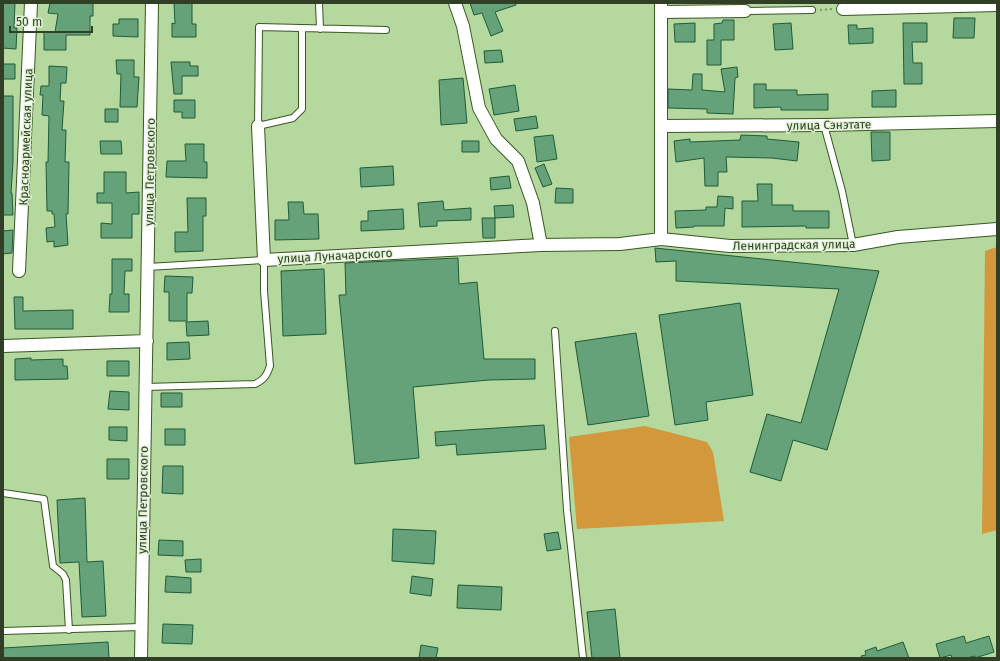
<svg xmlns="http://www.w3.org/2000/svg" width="1000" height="661" viewBox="0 0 1000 661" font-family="'Fira Sans',sans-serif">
  <rect width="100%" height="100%" fill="#b4d89e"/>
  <!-- green -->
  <path fill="#d3973c" d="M997,247v283l-15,4 3,-283z
    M645,426l62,16 6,10 11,69 -147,8 -8,-92z"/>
  <!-- building -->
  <path fill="#66a279" stroke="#1e5b37" d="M3,3h12l-1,25h3l-1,21 -13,-1z
    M50,3h43v13h-3v19h-24v15h-22v-18h11l3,-18 -10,-1z
    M174,3h18v21h4v13h-24v-14l3,1z
    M470,3h46v2l-21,7 8,19 -12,5 -9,-23 -8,2z
    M954,18h21l-1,20h-21z
    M119,19h19v18l-25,-1v-12h6z
    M723,20h11v20h-13v25h-14v-25h7v-16l8,-1z
    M695,23v19h-20l-1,-18z
    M791,23l2,26 -18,1 -2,-26z
    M903,23h24v19h-15l1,21h9v21h-18z
    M848,25h9v4l16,-1v15l-24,1z
    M501,50l2,12 -18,1 -1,-12z
    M116,60h18v17h5l-2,30h-17l1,-33h-4z
    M171,62h19v4h8v10h-16v18h-8z
    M3,64h12v15h-12z
    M49,66l18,1 -1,16h-5l-1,18h4l-2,29h4l-1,32h4l-1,52h-2l2,31 -14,2v-6l-7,1 -1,-14 9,-1 -1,-13h-2v-3h-5l-1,-49h2l1,-46 -7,-1 1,-20h-3l1,-9h8z
    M737,67l1,10 -3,1 -2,36 -26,-1v-4l-39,-1v-19l24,1 1,-16h9v16l23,2 -4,-23z
    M463,78l4,45 -26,2 -2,-45z
    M754,84h12v6h31v5l31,-1v16h-47v-3l-27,1z
    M515,85l4,26 -25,4 -5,-26z
    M896,90v17h-24v-16z
    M3,96h10v66l-2,31h1l1,22h-10z
    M174,100h21v18h-13v-6h-8z
    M105,109h13v13h-13z
    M536,116l2,12 -22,3 -2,-12z
    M871,132h19v28l-18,1z
    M553,135l4,24 -20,3 -3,-25z
    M741,135l26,1v3l32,3 -2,19 -25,-3 -46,-1 1,15h-9v14h-13l-1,-28 -28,4 -2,-21 16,-2v3l50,-2z
    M100,141h21l1,13h-21z
    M462,141h17v11h-17z
    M185,144h19v18h3v16l-41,-1 1,-16h19z
    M544,164l8,20 -9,3 -8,-19z
    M393,166l1,19 -33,2 -1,-19z
    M104,172h22v21l13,-1v22h-7v24h-31v-15l11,1v-21h-15v-10h7z
    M509,176l2,12 -20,2 -1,-12z
    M757,184h15v21h21v6h36v17h-23v-2l-64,1v-26h16z
    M556,188l17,1v14h-18z
    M718,196l15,1v12l-8,-1 -1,18h-30v1l-18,1 -1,-17 31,-1v-3h11z
    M187,198h19v18h-3v35l-28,1v-20h13z
    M443,201l1,9 27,-2v12l-34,1v5l-17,1 -2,-24z
    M288,202h15l1,12h14l1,25 -44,1v-20h14z
    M513,205l1,12 -19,1 -1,-12z
    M403,209l1,20 -43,2v-10h7v-10z
    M482,218h13v20h-12z
    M13,230l-1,23 -9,1v-23z
    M655,248l224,23 -52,179 -34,-10 -12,41 -31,-9 17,-58 34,9 38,-134 -163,-8v-20l-20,1z
    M458,258l1,26 18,-2 7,77h51v20l-46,1 -76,7 6,71 -64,6 -16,-169h7l-1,-32z
    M112,259h20v12h-7l-1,23h5v18h-20l1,-18h2z
    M324,269l2,65 -43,2 -2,-65z
    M165,276l28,1 -1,16h-5v28h-18v-29h-5z
    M14,297h9v14l50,-1v19h-58z
    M740,303l13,92 -47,7 2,18 -33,5 -16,-110z
    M208,321l1,14 -22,1 -1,-14z
    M636,333l13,83 -61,9 -13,-83z
    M189,342l1,17 -23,1v-17z
    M31,358v2l32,-1v7h4l1,13 -53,1v-21z
    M107,361h22v15h-22z
    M110,391l19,1v18l-21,-1z
    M161,393h21v14h-21z
    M544,425l2,24 -89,6 -1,-11 -20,2 -1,-14z
    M109,427h18v14l-18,-1z
    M165,429h20v16h-20z
    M107,459h22v20h-22z
    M163,466h20v28l-21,-1z
    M85,498l2,64 16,-1 3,55 -24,1 -3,-55 -19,1 -3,-63z
    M393,529l43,2 -2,33 -42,-3z
    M558,532l3,17 -14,2 -3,-17z
    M159,540l24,1v15l-25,-1z
    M201,559v13h-15l-1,-12z
    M166,576l25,2v15l-26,-1z
    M412,576l21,3 -2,17 -21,-3z
    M458,585l44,2 -1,23 -44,-2z
    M615,609l5,49h-28l-5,-46z
    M163,624l30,1 -1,19 -30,-1z
    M964,636l2,7 23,-7 5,16 -19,6v-2l-9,2h-14l-1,-3 -11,3 -4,-14z
    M108,642l1,16h-106v-10z
    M903,642l6,16h-47l-1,-2 5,-1 -1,-4 11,-4 1,4z
    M421,645l17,3 -2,10h-17z"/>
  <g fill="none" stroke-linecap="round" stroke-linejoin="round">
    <!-- lane casing -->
    <g stroke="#395722" stroke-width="8">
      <path id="lane" d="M319,3l1,26
        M745,11l67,-1
        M302,28v81l-9,9 -35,8 1,-99c43,1 85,2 127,3
        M824,125l18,66 11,54
        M555,331l12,179 16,148
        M145,387l110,-3c9,-4 12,-9 15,-18l-6,-75v-31l-116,7
        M3,493l41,6 9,67 10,8 3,6 3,50
        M3,631l138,-4"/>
    </g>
    <!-- street casing -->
    <g stroke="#395722" stroke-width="14">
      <path id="street" d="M455,3l8,23 16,82 17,31 22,22 15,42 8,42
        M661,3v236
        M843,9l154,-4
        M661,12l84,-1
        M258,126l6,134 277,-15 79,-1 41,-5 69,7 123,-1 45,-8 99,-8
        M661,126l163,-1 173,-4
        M19,271l12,-268
        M3,346l144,-5
        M141,658l11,-655"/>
    </g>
    <!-- path -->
    <path stroke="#7a9469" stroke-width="2" stroke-dasharray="2 3" stroke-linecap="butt" d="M820,10l13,-1"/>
    <!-- lane -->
    <use href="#lane" stroke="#fff" stroke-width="6"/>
    <!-- street -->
    <use href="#street" stroke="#fff" stroke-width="12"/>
  </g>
  <g text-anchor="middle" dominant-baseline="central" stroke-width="3" stroke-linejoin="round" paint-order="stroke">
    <!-- street labels -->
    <g font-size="12" fill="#313f27" stroke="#e0f3d5">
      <text transform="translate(829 125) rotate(-1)">улица Сэнэтате</text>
      <text transform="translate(26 137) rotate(-88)">Красноармейская улица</text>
      <text transform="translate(150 172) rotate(-89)">улица Петровского</text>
      <text transform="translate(794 245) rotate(-1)">Ленинградская улица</text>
      <text transform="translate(335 256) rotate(-3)">улица Луначарского</text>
      <text transform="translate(143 500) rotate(-89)">улица Петровского</text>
    </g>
  </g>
  <!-- border -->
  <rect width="1000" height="661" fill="none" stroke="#313f27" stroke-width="8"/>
  <!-- scale -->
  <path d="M10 26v6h82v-6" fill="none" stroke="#313f27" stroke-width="2"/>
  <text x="16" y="26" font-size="12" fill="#313f27" stroke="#e0f3d5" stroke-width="3" paint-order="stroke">50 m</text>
</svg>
